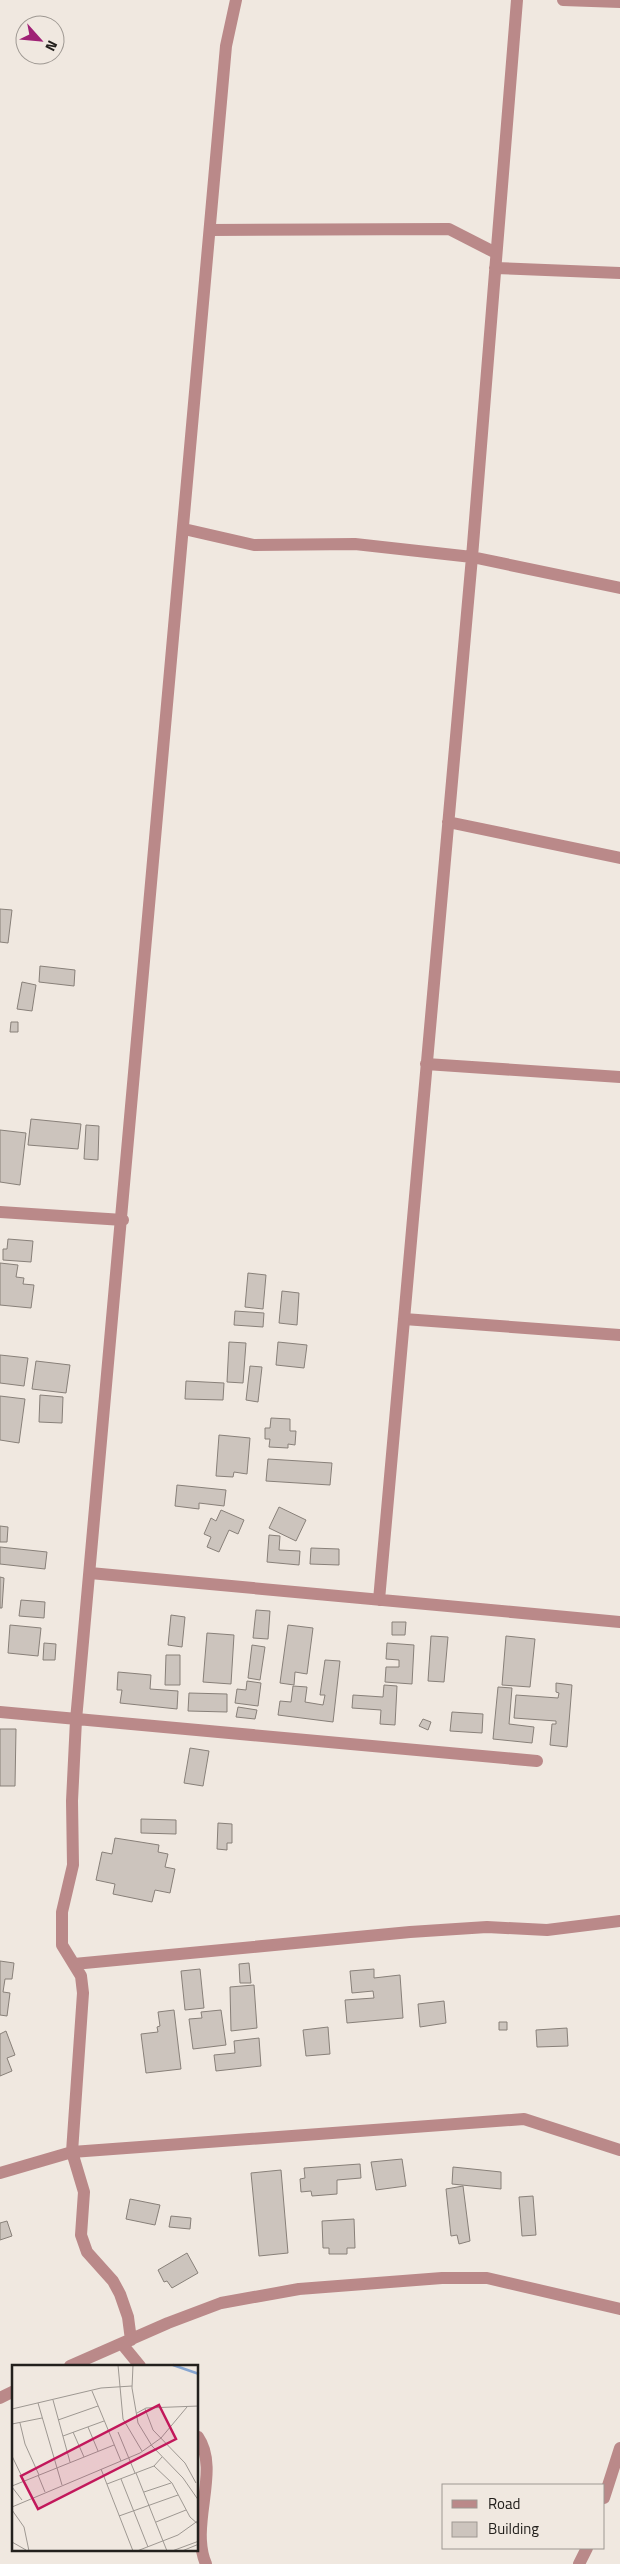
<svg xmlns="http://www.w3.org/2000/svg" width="620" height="2564" viewBox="0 0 620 2564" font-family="'Titillium Web',sans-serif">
  <rect width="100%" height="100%" fill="#f0e8e0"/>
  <!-- building -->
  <path fill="#ccc4bd" stroke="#888079" d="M0,909l12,1 -4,33 -8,-1z
    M40,966l35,4 -1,16 -35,-4z
    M22,982l14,3 -4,26 -15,-2z
    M11,1022h7v10h-8z
    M31,1119l50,5 -3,25 -50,-4z
    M86,1125l13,1 -1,34 -14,-1z
    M0,1130l26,3 -6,52 -20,-3z
    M8,1239l25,2 -2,21 -28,-2v-11h4z
    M0,1263l18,2 -2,12 8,1 -1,6 11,1 -3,23 -31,-3z
    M248,1273l18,2 -3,34 -18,-2z
    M282,1291l17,2 -2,32 -18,-2z
    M235,1311l29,2 -1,14 -29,-2z
    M229,1342l17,1 -3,40 -16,-1z
    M278,1342l29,3 -3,23 -28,-3z
    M0,1355l28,3 -4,28 -24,-3z
    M36,1361l34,4 -4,28 -34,-4z
    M250,1366l12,1 -4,35 -12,-2z
    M186,1381l38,2 -1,17 -38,-1z
    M40,1395l23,2 -1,26 -23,-1z
    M0,1396l25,3 -6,44 -19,-3z
    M271,1418l19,1v12h6l-1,14 -7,-1v4l-19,-1 1,-8h-5v-11h5z
    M219,1435l31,3 -3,36 -13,-2 -1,5 -17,-1z
    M268,1459l64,4 -2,22 -64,-4z
    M177,1485l49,5 -2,16 -25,-3v6l-24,-3z
    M279,1507l27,13 -10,21 -27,-13z
    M221,1510l23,10 -6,14 -9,-4 -10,22 -12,-5 4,-10 -7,-3 7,-16 5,3z
    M0,1526l8,1 -1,15h-7z
    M269,1535l11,1 -1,14 21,1 -1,14 -32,-3z
    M0,1547l47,5 -2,17 -45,-5z
    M311,1548l28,1v16l-29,-1z
    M0,1577l4,1 -2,30h-2z
    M21,1600l24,2 -1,16 -25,-2z
    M256,1610l14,1 -2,28 -15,-1z
    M171,1615l14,2 -3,30 -14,-2z
    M392,1622h14l-1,13h-13z
    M10,1625l31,3 -3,28 -30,-3z
    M288,1625l25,3 -6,46 -12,-2 -1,13 -14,-2z
    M207,1633l27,2 -3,49 -28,-2z
    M431,1636l17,1 -4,45 -16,-1z
    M506,1636l29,3 -5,48 -28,-2z
    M44,1643l12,1 -1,16h-12z
    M387,1643l27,2 -2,39 -27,-2 1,-15h13v-7l-13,-1z
    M252,1645l13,2 -5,33 -12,-2z
    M166,1655h14v30h-15z
    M325,1660l15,1 -7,61 -55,-7 2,-14 11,1 2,-16 14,1 -2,15 18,3 2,-10h-5z
    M118,1672l33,3 -1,14 28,2 -1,18 -57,-6 2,-13h-5z
    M247,1681l14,2 -3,23 -23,-3 2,-14 9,1z
    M556,1683l16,2 -5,62 -17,-2 2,-21h4v-3l-42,-3 2,-23 42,3 1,-5 -3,-1z
    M384,1685l13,1 -2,39 -15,-1 1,-14 -29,-2 1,-13 30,2z
    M498,1687l14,1 -3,36 25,3 -2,16 -39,-4z
    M189,1693l38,1v18l-39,-1z
    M238,1707l19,3 -2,9 -19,-2z
    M452,1712l31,2 -1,19 -32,-2z
    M423,1719l8,3 -3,8 -9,-4z
    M0,1729h16l-1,57h-15z
    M190,1748l19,3 -6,35 -19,-3z
    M141,1819l35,1v14l-35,-1z
    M218,1823l14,1v19h-5v7l-10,-1z
    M115,1838l44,7 -1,7 10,2 -3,13 10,2 -5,24 -15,-3 -3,12 -39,-8 2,-10 -19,-4 6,-28 10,2z
    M0,1961l14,2 -2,16h-7l-2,13 7,1 -3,23 -7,-1z
    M249,1963l2,20h-11l-1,-19z
    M200,1969l4,39 -19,2 -4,-39z
    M374,1969v9l26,-3 3,43 -56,5 -2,-23 29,-2 -1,-7 -21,2 -2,-22z
    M254,1985l3,43 -26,3 -1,-44z
    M444,2001l2,22 -26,4 -2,-23z
    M174,2010l7,59 -35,4 -5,-39 17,-2 -1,-5 3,-1 -2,-14z
    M221,2010l5,35 -33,4 -4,-30 13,-1 -1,-6z
    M499,2022h8v8h-8z
    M328,2027l2,27 -24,2 -3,-26z
    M567,2028l1,18 -31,1 -1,-17z
    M6,2031l9,24 -8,3 5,13 -12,5v-42z
    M259,2038l2,28 -45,5 -2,-16 21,-2 -1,-12z
    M402,2159l4,27 -30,4 -5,-28z
    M360,2164l1,14 -24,2v14l-25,2 -1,-5 -10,1 -1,-13 5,-1 -1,-10z
    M453,2167l48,5v17l-49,-5z
    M281,2170l7,83 -29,3 -8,-83z
    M463,2186l7,55 -11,3 -2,-9 -6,1 -5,-47z
    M533,2196l3,39 -14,1 -3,-39z
    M130,2199l30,6 -5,20 -29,-6z
    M171,2216l20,2 -1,11 -21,-2z
    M354,2219l1,29h-8v6h-18v-6h-6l-1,-27z
    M7,2221l5,15 -12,4v-17z
    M187,2253l11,20 -26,15 -5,-7 -3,1 -6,-12z"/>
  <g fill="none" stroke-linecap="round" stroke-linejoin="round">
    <!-- minor -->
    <path stroke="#ba8989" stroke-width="12" d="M563,0l57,2
      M210,230l239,-1 47,24
      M495,268l125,5
      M184,529l70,16 101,-1 117,13 148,31
      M448,822l172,36
      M426,1064l194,13
      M0,1212l123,8
      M404,1319l216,16
      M90,1573l530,49
      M379,1600l93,-1043 45,-557
      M0,1712l537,49
      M74,1964l336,-32 77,-5 60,3 73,-9
      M0,2173l72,-21 452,-33 96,31
      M131,2340l-3,-23 -8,-23 -7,-13 -26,-29 -6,-17 3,-43 -12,-40 11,-159 -2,-17 -19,-31v-33l11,-47 -1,-64 4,-81 150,-1674 10,-46
      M122,2344l18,22
      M70,2366l98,-43 53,-20 78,-14 143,-11h45l133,31
      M0,2398l14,-7
      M198,2437c23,33 -9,88 8,127
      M604,2498l16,-50
      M579,2564l8,-16"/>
  </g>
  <!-- overview -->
  <g transform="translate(12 2365)">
    <rect width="186" height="186" fill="#f0e8e0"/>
    <path fill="none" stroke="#87a6d1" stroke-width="2.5" d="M161,0l26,9"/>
    <path fill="none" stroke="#9e9892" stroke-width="1" d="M106,0l5,54 19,32M121,0l-1,23 6,35 14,23 31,32 16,23M80,26l29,70M41,35l17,62M26,38l24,82M0,44l89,-21 31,-2M133,44l8,21 32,33 11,20M125,48l9,-5 53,-2M46,55l40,-14M8,58l5,21 14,31M0,59l30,-6M76,62l10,24M61,67l11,25M106,67l17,41M51,71l41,-15M149,73l26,-31M0,91l12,25M142,101l18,17 18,34 9,8M89,104l32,82M124,108l31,78M26,110l7,17M109,114l27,68M95,119l47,-18 8,-9M0,121l102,-41M0,122l10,13M132,127l27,-9M0,142l128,-54 21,-15M0,145l12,17 5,24M107,151l59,-21M144,157l30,-12M0,177l14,8M125,186l41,-16 21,-15M160,186l27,-10M170,186l17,-7"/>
    <path fill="#c2185b" fill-opacity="0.15" stroke="#c2185b" stroke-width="2.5" d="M147,40l17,34 -138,70 -17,-33z"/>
    <rect width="186" height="186" fill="none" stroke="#23201d" stroke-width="2.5"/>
  </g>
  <!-- legend -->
  <rect x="442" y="2484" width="162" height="65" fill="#f0e8e0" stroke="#9e9892"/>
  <rect x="452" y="2500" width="25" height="8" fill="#ba8989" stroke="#9e9892"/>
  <text x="488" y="2509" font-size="15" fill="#23201d">Road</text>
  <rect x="452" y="2522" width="25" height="15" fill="#ccc4bd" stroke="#9e9892"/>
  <text x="488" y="2534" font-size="15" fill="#23201d">Building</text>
  <!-- north arrow -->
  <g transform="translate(40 40) rotate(117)"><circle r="24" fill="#f0e8e0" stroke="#9e9892"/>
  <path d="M0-4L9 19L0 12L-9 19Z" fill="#9f2175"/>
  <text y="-8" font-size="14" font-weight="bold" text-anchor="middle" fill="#23201d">N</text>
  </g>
</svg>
